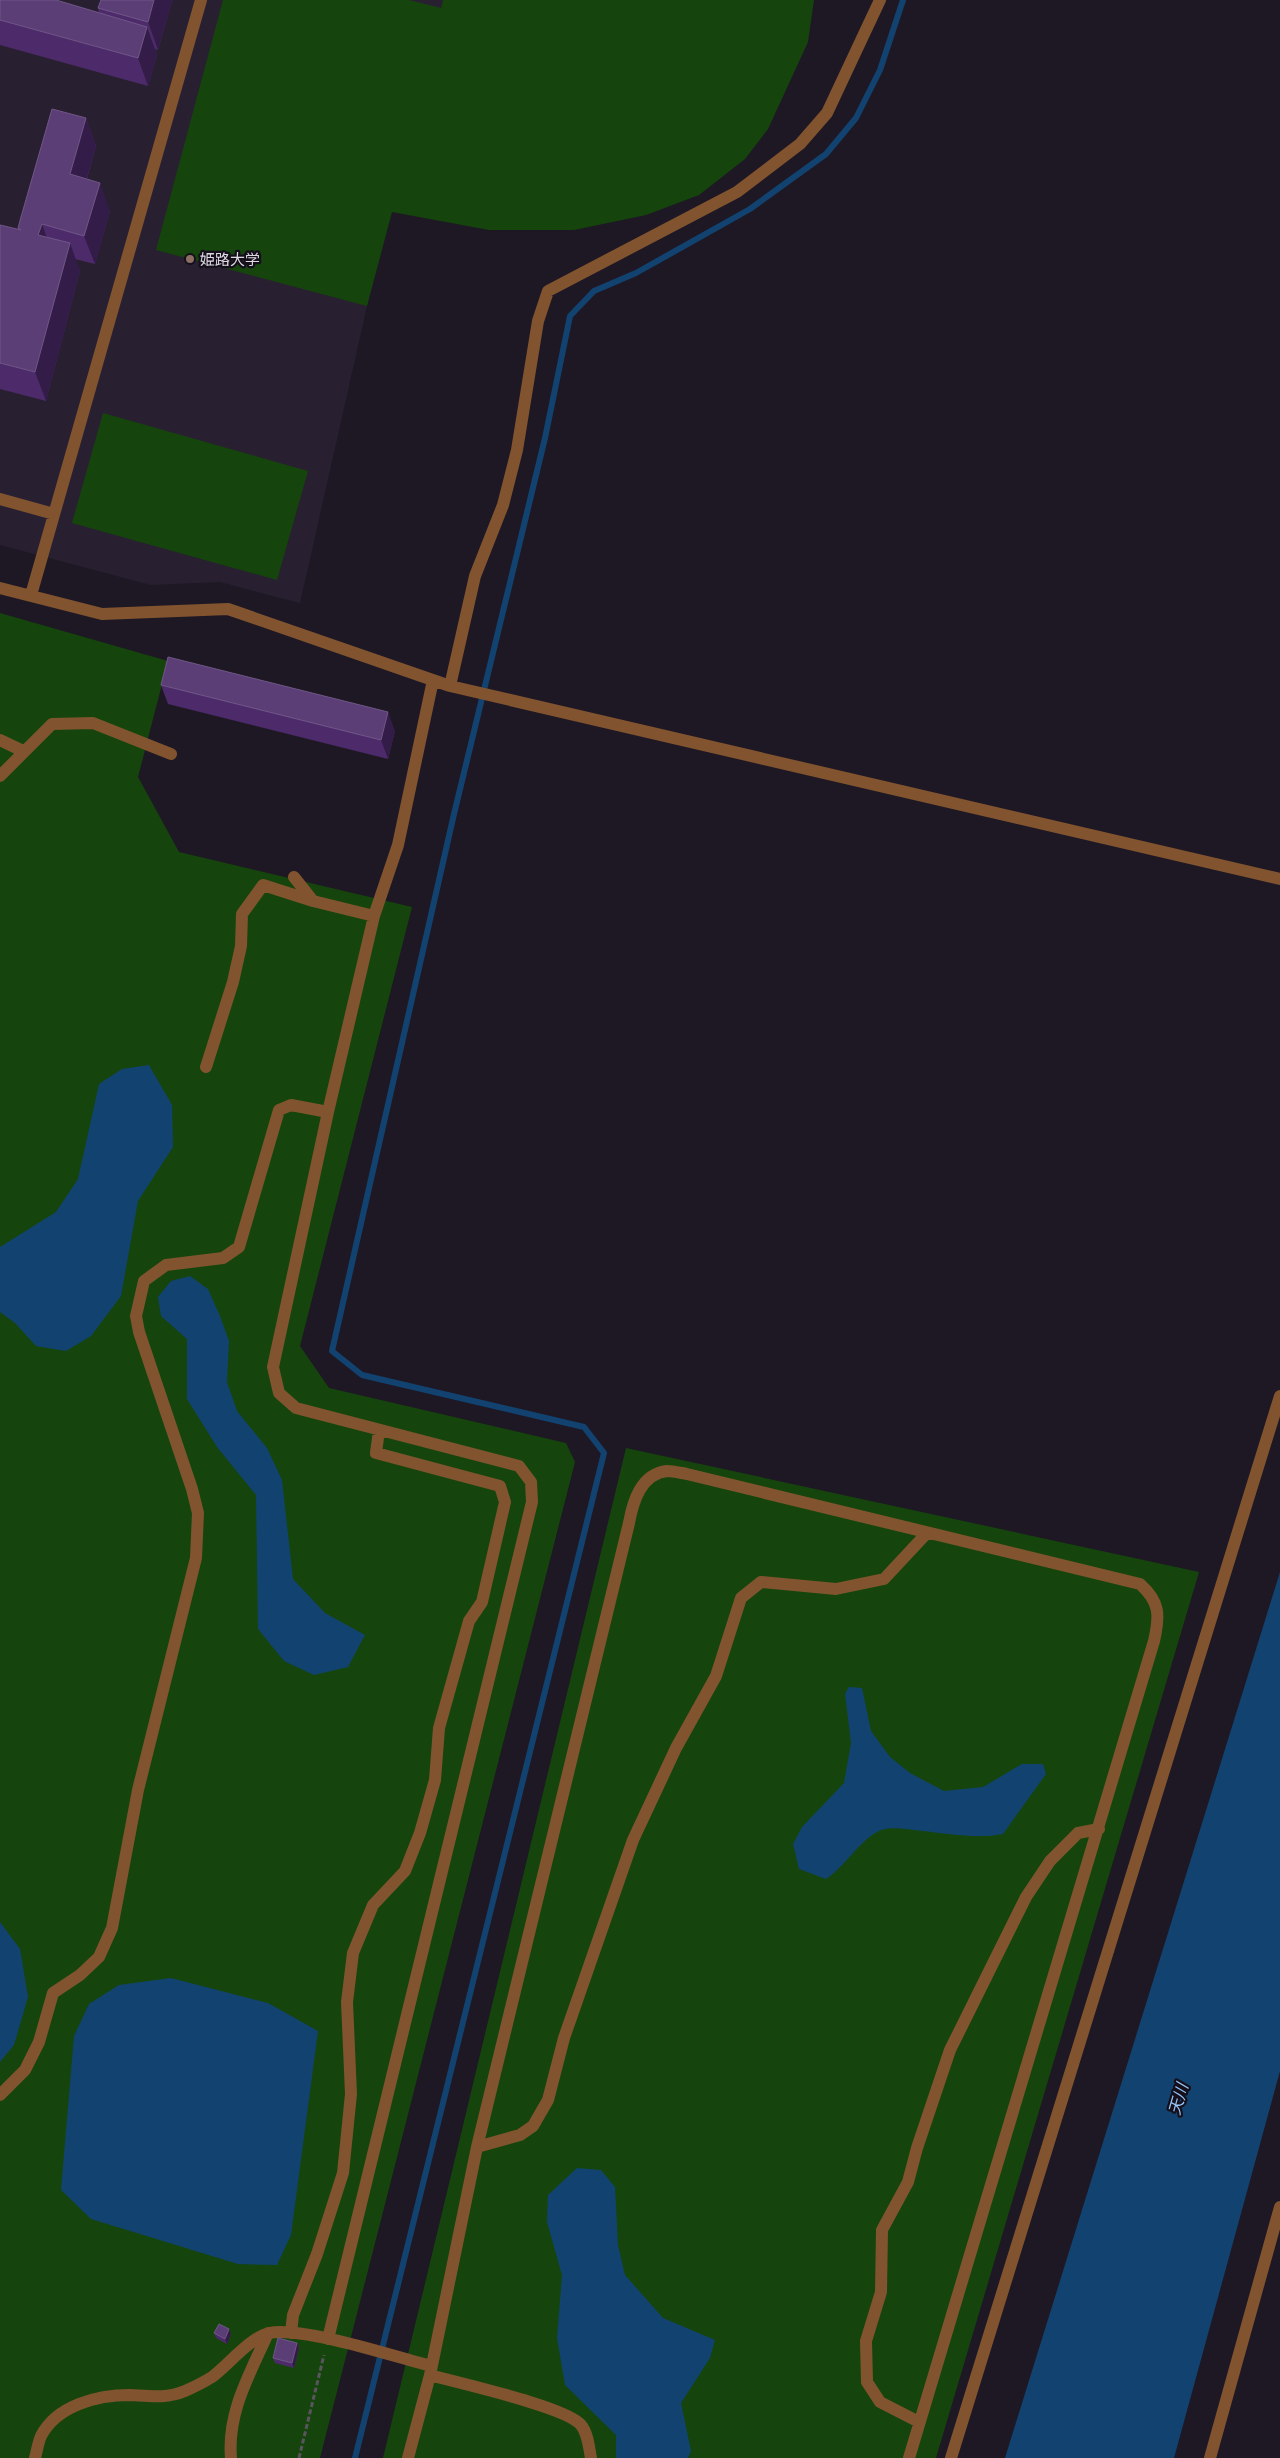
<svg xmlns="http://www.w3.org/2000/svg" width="1280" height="2458" viewBox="0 0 1280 2458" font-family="Inter,'Noto Sans JP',sans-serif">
  <rect width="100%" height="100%" fill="#1e1824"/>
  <!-- built -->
  <path fill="#282031" d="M0,0h443l-76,306 -67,297 -80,-21 -69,3 -151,-40z"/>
  <!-- green -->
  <path fill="#15450c" d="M223,0h186l32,8 2,-8h371l-6,42 -40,87 -23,30 -46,36 -53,20 -72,15h-85l-97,-18 -25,94 -211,-56z
    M103,413l205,58 -31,109 -205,-57z
    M0,613l168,48 -30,116 41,75 233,55 -112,439 29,42 237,55 9,19 -255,996h-320z
    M626,1448l573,124 -263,886h-553z"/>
  <!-- water -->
  <path fill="#124370" d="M149,1065l23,40 1,42 -35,54 -17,95 -30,40 -25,15 -30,-5 -21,-23 -15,-11v-65l56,-35 22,-33 21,-95 23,-15z
    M190,1276l18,13 12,27 9,25 -2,41 10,29 30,37 15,32 11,99 32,34 40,22 -17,32 -34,8 -30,-14 -26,-32 -2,-134 -39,-48 -30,-48v-60l-26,-23 -3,-19 13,-16z
    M1280,1572v499l-106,387h-169z
    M849,1687l13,1 9,43 19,26 20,16 34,18 39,-4 39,-23h21l3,10 -43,60c-26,5 -54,0 -80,-3 -12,-1 -31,-5 -42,-1 -21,9 -36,37 -55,49l-27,-10 -6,-25 9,-17 42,-44 7,-40 -6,-49z
    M0,1922l20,27 8,48 -14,48 -14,17z
    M171,1978l97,25 50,28 -27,204 -14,30 -39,-1 -147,-45 -30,-29 13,-154 15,-32 30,-19z
    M577,2168l24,2 14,17 3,58 7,30 38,43 52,22 -5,18 -29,45 10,48 -3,7h-72v-23l-51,-50 -8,-47 5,-63 -15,-53 1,-27z"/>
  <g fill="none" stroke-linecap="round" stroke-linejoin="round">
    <!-- stream -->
    <path stroke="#124370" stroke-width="6" d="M355,2458l249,-1005 -20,-26 -222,-52 -30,-24 122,-537 91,-376 25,-122 24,-25 42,-18 114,-64 76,-55 30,-36 24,-48 23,-70"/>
    <!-- path -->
    <path stroke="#59545e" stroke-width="3" stroke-dasharray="5 2.5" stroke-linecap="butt" d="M299,2458l25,-103"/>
    <!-- minor -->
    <path stroke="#81542f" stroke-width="12" d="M0,499l54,15
      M0,588l102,26 126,-5 222,77 830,193
      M31,595l170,-595
      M450,686l25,-110 28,-71 14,-55 21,-129 10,-30 189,-99 63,-48 27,-31 53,-113
      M0,740l23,11
      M0,776l52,-52 41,-1 78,31
      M294,877l19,24 61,15 24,-71 35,-165
      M206,1067l27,-85 8,-36 1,-32 21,-29 50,16
      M0,2095l25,-25 14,-28 14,-49 27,-18 19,-18 13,-29 26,-138 58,-232 2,-45 -6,-24 -53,-157 -3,-16 8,-35 22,-16 57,-7 16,-11 40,-137 12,-5 37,7
      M477,2147l43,-12 13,-9 15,-26 16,-62 69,-198 43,-92 40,-72 25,-78 20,-16 75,7 48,-10 43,-46
      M291,2333l2,-18 24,-61 26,-81 8,-79 -4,-92 6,-49 20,-48 32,-34 15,-38 15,-53 4,-52 30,-107 13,-19 23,-100 -5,-16 -124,-33 3,-23
      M328,2339l204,-837 -1,-20 -12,-16 -223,-58 -17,-15 -6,-26 55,-255 46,-196
      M430,2375c28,8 137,32 151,50 7,8 8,23 10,33
      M919,2422l-39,-20 -13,-20 -1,-41 15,-49 1,-62 26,-48 9,-34 33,-98 76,-153 24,-36 28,-28 21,-4
      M35,2458c2,-7 3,-15 6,-22 16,-31 57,-41 89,-41 19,1 36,4 55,-4 9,-4 19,-9 27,-14 15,-11 39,-40 57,-44 34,-7 126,24 162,33
      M231,2458c-4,-46 19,-84 37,-125
      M408,2458l22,-83 47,-228 152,-624c4,-22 12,-49 38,-52 6,0 14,2 20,3l453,110c20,18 20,31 14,57l-245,817
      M951,2458l329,-1062
      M1210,2458l70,-251"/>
  </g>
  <!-- wall -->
  <path fill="#4d2b6a" d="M0,0l99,13 -1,-5 3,-8h70l1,1 -14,49 -3,-1 2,6 -9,31 -148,-41z
    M86,118l10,28 -9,33 23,32 -15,53 -20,-5 5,12 -34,130 -46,-12v-164l19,5 -1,-2z
    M161,685l234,46 -7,28 -220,-55z
    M214,2333l17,1 -4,10 -11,-6z
    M297,2343l2,5 -5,20 -19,-5 -2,-5z"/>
  <!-- shaded-wall -->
  <path fill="#341c49" d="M154,0h17l1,1 -14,49 -10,-28z
    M147,27l10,28 -9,31 -10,-28z
    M86,118l10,28 -16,56 -10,-28z
    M100,183l10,28 -15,53 -11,-28z
    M42,224l10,28 -14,-17z
    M70,243l10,28 -34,130 -11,-29z
    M388,712l7,19 -7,28 -7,-19z
    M229,2329l2,5 -4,10 -2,-5z
    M297,2343l2,5 -5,20 -2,-5z"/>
  <!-- building -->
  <path fill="#5c3e77" stroke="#705687" d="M0,0h56l91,27 -9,31 -138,-38z
    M101,0h53l-6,22 -50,-14z
    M52,109l34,9 -16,56 30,9 -16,53 -42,-12 -4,11 32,8 -35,129 -35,-9v-138l21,5 -3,-2 3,-11z
    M168,657l220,55 -7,28 -220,-55z
    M219,2324l10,5 -4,10 -11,-6z
    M278,2338l19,5 -5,20 -19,-5z"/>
  <!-- markers -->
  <circle fill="#8d6e63" stroke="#140f1b" stroke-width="2" cx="190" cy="259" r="5"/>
  <g text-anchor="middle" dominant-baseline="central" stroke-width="4.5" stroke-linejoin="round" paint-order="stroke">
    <!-- poi labels -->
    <g font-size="15" fill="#dcd9e1" stroke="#140f1b" text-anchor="start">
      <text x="200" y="259">姫路大学</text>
    </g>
    <!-- water labels -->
    <g font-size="16" font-style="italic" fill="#95c4f6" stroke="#140f1b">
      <text transform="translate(1178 2099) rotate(-74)">天川</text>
    </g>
  </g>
</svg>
